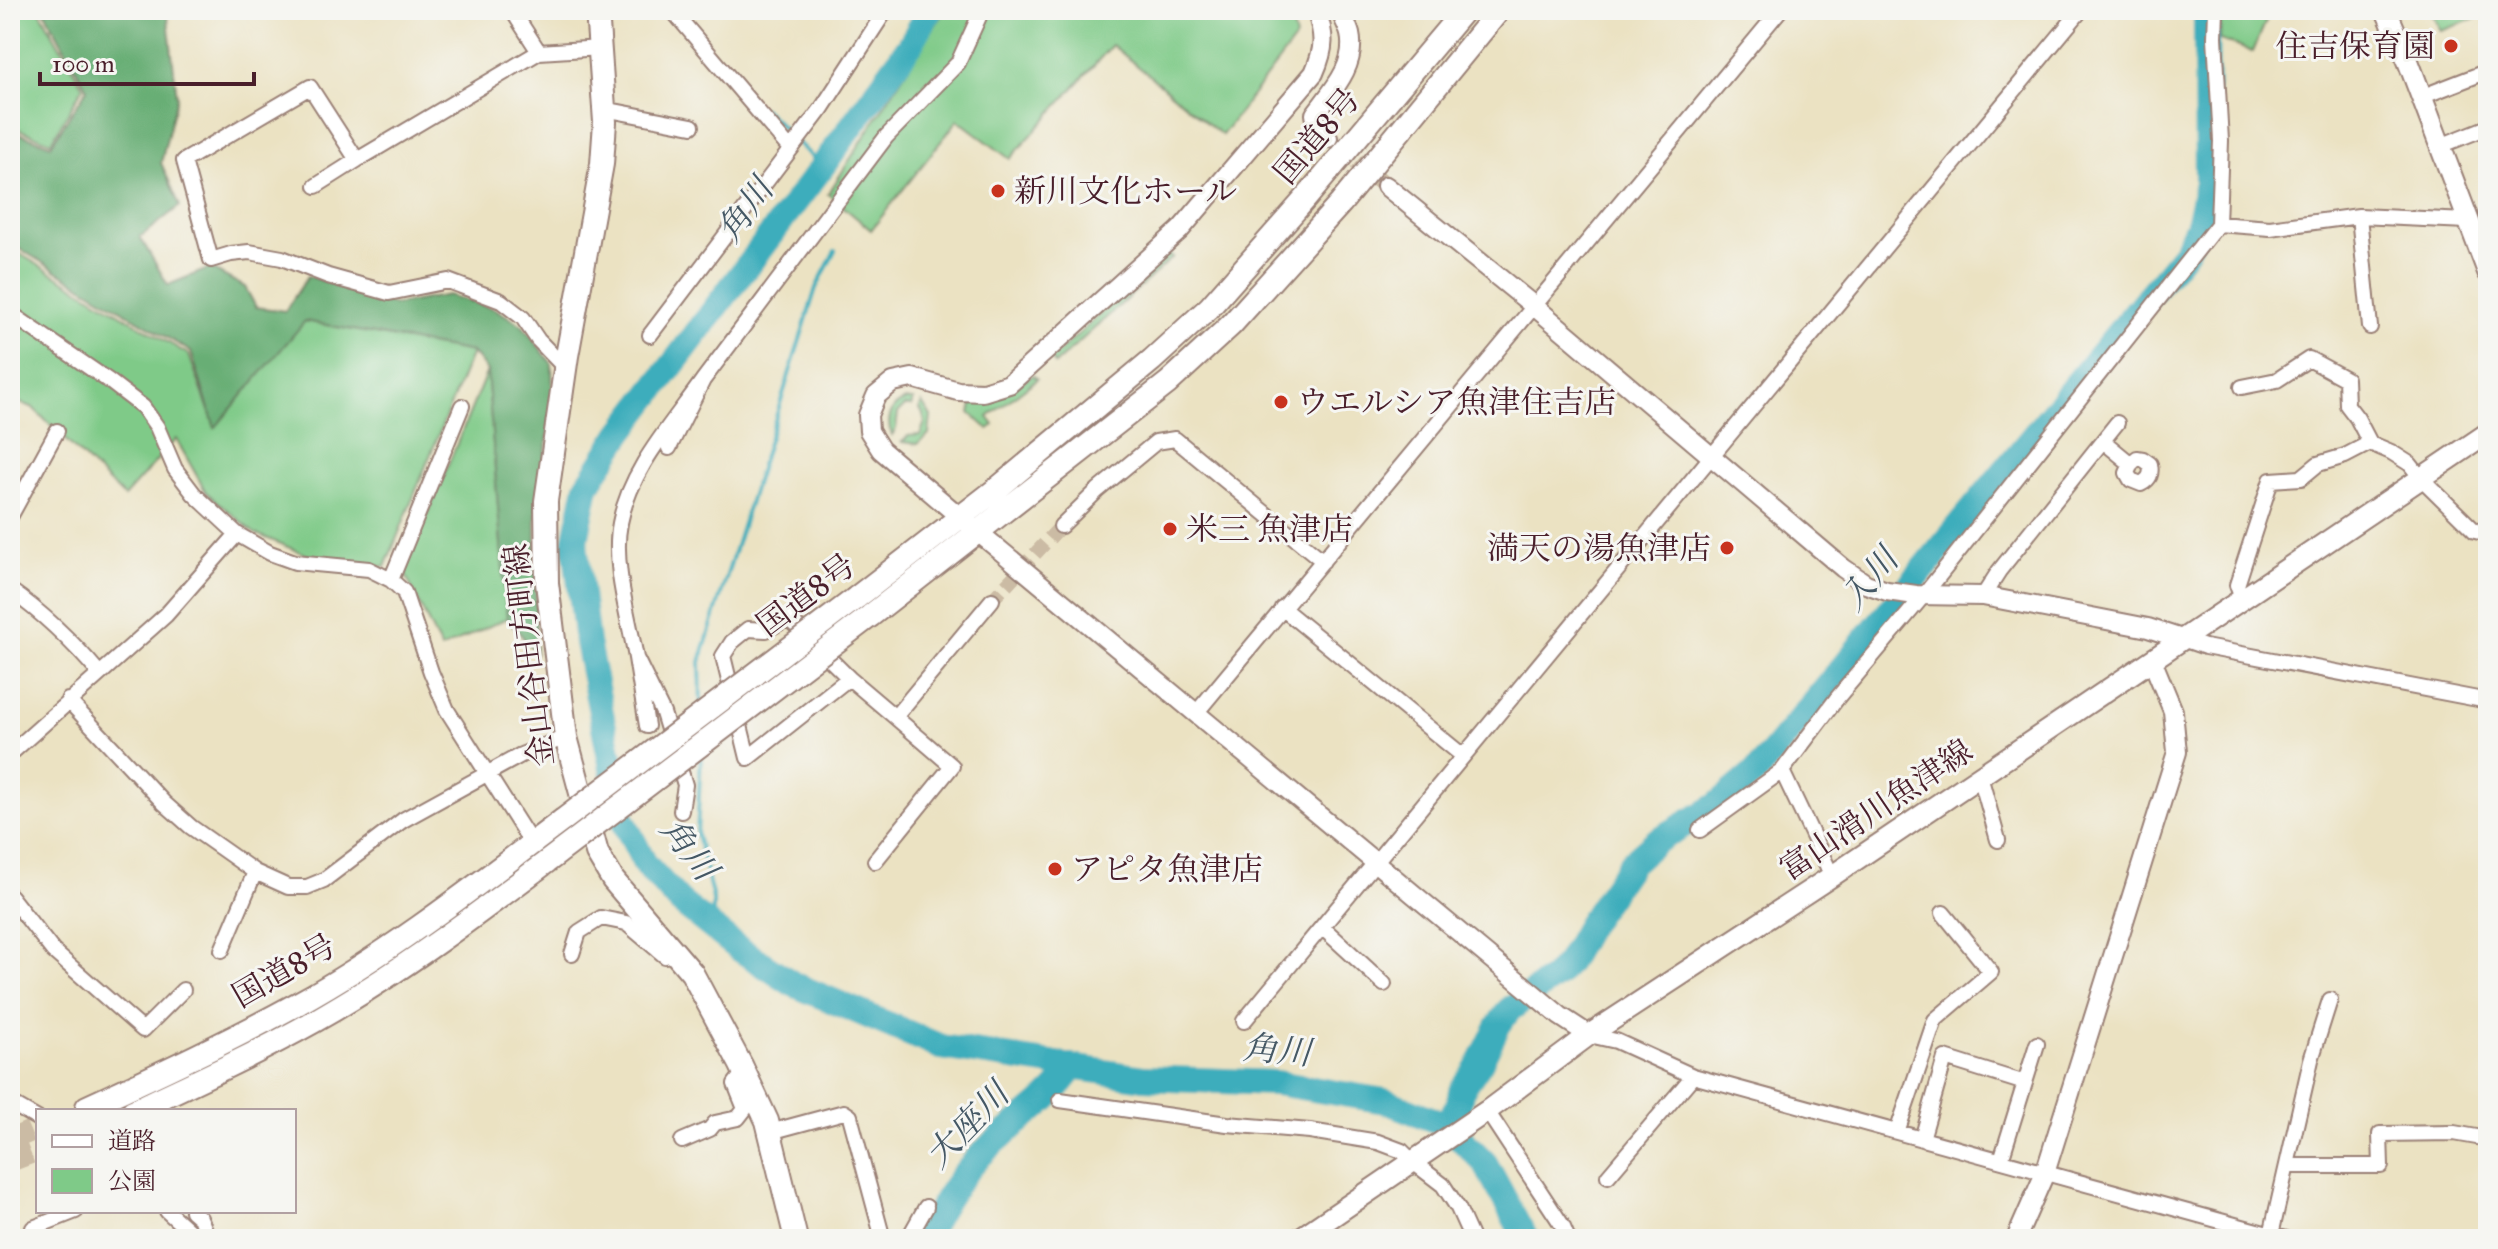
<svg xmlns="http://www.w3.org/2000/svg" width="2498" height="1249" viewBox="0 0 2498 1249" font-family="'IM FELL Great Primer','Noto Serif JP',serif">
  <rect width="100%" height="100%" fill="#f6f6f2"/>
  <filter id="ink" filterUnits="userSpaceOnUse"><feTurbulence type="fractalNoise" baseFrequency=".0125" numOctaves="2"/><feDisplacementMap in="SourceGraphic" scale="16" xChannelSelector="R" yChannelSelector="G"/><feConvolveMatrix kernelMatrix="1 2 1 2 8 2 1 2 1" color-interpolation-filters="sRGB"/></filter>
  <filter id="wash" filterUnits="userSpaceOnUse"><feTurbulence type="fractalNoise" baseFrequency=".006" numOctaves="4" result="noise"/><feDisplacementMap in="SourceGraphic" scale="32" xChannelSelector="R" yChannelSelector="G"/><feGaussianBlur stdDeviation="1.8" result="paint"/><feColorMatrix in="noise" values="0 0 0 0 0 0 0 0 0 0 0 0 0 0 0 0 0 1.4 0 .05"/><feComposite in="paint" operator="in"/></filter>
  <g filter="url(#wash)">
    <rect width="100%" height="100%" fill="#ebe2c2"/>
    <!-- green -->
    <path fill="#7fca88" stroke="#64745a" stroke-width="2" d="M10,10l30,1 43,76 -32,55 -41,-16z
      M945,10h344l7,28 -74,97 -110,-90 -102,114 -52,-39 -87,110 -43,-36z
      M2221,10h48l-3,11 -13,31 -33,-12z
      M2430,10h58v14l-4,-9 -43,16z
      M10,248l179,107 26,72 89,-106 168,31 -87,215 -78,-12 -53,-22 -48,-41 -30,-53 -52,58 -92,-90 -22,-7z
      M1168,253l5,4 -118,107 -4,-5z
      M487,371l20,247 -66,31 -37,-77z
      M1033,375l4,4 -49,38 6,8 -6,4 -18,-16 3,-13 29,-5z
      M906,400h8l-3,6h-6l-7,7 -2,16 -4,6c-7,-15 -1,-30 14,-35z
      M922,403l9,13 -2,18 -11,10 -16,-2 6,-6 12,-1 5,-13 -3,-10 -3,-3z"/>
    <!-- forest -->
    <path fill="#67ae74" stroke="#586650" stroke-width="2" d="M44,10h123l10,87 -16,66 19,43 -40,31 28,48 42,-17 35,19 11,20 29,4 23,-35 86,29 54,-10 47,14 27,16 30,39 1,44 -17,99v146l-29,-35 -20,-247 -15,-19 -167,-31 -90,107 -24,-76 -181,-109v-113l41,15 36,-56z"/>
    <g fill="none" stroke-linecap="round" stroke-linejoin="round">
      <!-- stream -->
      <path stroke="#3eadbc" stroke-width="4" d="M661,10l10,9
        M764,109l58,58
        M701,707l-1,-45 116,-374 19,-37
        M701,755l-4,80 16,64v30"/>
      <!-- river -->
      <path stroke="#3eadbc" stroke-width="26" d="M930,10l-20,35 -88,122 -201,266 -34,53 -12,58 12,98 35,176 23,46 35,38 58,46 55,36 148,63 203,31 132,5 109,18 62,24 38,38 41,76
        M1447,1125l12,-21 2,-13 19,-28 18,-37 11,-16 48,-35 11,-13 20,-36 43,-63 24,-21 61,-36 41,-35 427,-518 14,-28 9,-42 -1,-173
        M924,1239c16,-30 31,-58 55,-82 30,-31 69,-52 94,-89"/>
    </g>
  </g>
  <g filter="url(#ink)">
    <g fill="none" stroke-linecap="round" stroke-linejoin="round">
      <!-- minor-tunnel -->
      <path stroke="#cbbba4" stroke-width="14" stroke-dasharray="14 7" stroke-linecap="butt" d="M992,600l69,-74"/>
      <!-- tertiary-tunnel -->
      <path stroke="#cbbba4" stroke-width="18" stroke-dasharray="18 9" stroke-linecap="butt" d="M1336,144l50,42"/>
      <!-- trunk-tunnel -->
      <path stroke="#cbbba4" stroke-width="22" stroke-dasharray="22 11" stroke-linecap="butt" d="M10,1140l28,-12
        M10,1161l28,-11"/>
      <!-- minor casing -->
      <g stroke="#9a8076" stroke-width="18">
        <path id="minor" d="M512,10l27,42
          M672,10l118,139
          M2421,97l67,-26
          M604,109l88,17
          M2440,146l48,-19
          M357,160l182,-108 62,-4
          M316,186l41,-26 -47,-73 -126,74 27,99 20,-6 18,-2 33,6 46,18 61,17 59,-12 53,20 22,17 15,22 27,28
          M2359,216l11,111
          M2218,224l52,4 89,-12 108,5
          M10,313l99,68 34,26 14,20 18,42 19,25 43,40 33,19 25,9 74,7 22,11 13,12 27,80 16,38 85,134
          M650,335l172,-227 64,-98
          M703,380l183,-243 72,-74 24,-53
          M2242,387l35,-7 32,-21 37,20 1,26 10,13 13,25
          M2103,441l28,23 -4,9 4,7 10,4c9,-5 11,-10 9,-20l-7,-5 -6,-1 -6,6
          M10,517l47,-86
          M1061,526l37,-36 58,-48 19,-3 148,122
          M391,580l71,-174
          M10,590c34,24 62,51 89,83
          M1983,596l16,-25 118,-148
          M2242,599l-5,-14 34,-105 30,-2 17,-14 27,-8 25,-13 21,9 19,12 11,14 54,53 13,3
          M1282,608l181,148
          M2182,639l23,8 283,54
          M636,658c-7,-40 -24,-95 -16,-135 10,-54 52,-99 83,-143l-34,68
          M849,678l-61,-60 -22,12 -18,-1 -16,13 -9,14 25,102 101,-80 46,39
          M68,700l96,103 27,24 64,45 33,15h19l17,-7 79,-60 118,-65 45,-18
          M1197,712l583,-702
          M647,726l-11,-68 27,55 22,72 -4,26
          M10,754l156,-139 71,-81
          M1980,776l18,64
          M1700,830l82,-59
          M875,861l77,-95 -57,-49 97,-117
          M1832,876l-50,-105 56,-74 86,-102 294,-371 3,-83 -6,-104 1,-27
          M10,896l43,55 90,79 40,-40
          M1322,927l62,57
          M222,950l33,-78
          M572,954l7,-22 22,-14 25,5 39,33 8,-6
          M1244,1021l837,-1011
          M1589,1035l27,6 77,35 593,163
          M1060,1100l167,24 83,7 68,11 24,9 11,11 30,23 15,23 14,31
          M10,1103l28,16
          M1487,1111l75,114 6,14
          M770,1132l74,-20 6,4 33,123
          M1897,1132l38,-112 56,-48 -48,-59
          M1922,1139l23,-81 80,25
          M682,1141l28,-12 5,-6 23,-5 7,-9 -10,-25 9,-12
          M2001,1160l36,-116
          M2287,1166h94l-1,-32 74,-1 34,6
          M1608,1176l85,-100
          M167,1211l23,21 19,7
          M192,1211l8,7 9,21
          M33,1228l43,-17
          M2271,1235l40,-175 19,-60
          M908,1239l18,-32"/>
      </g>
      <!-- tertiary casing -->
      <g stroke="#9a8076" stroke-width="22">
        <path id="tertiary" d="M1316,10c9,26 9,38 -2,63l-134,157 -171,154 -26,8 -25,-1 -46,-13 -19,4 -17,14 -8,19 1,16 12,19 79,67 600,499 29,19
          M1328,138l-11,-11 -2,-13c17,-23 42,-49 35,-80 -2,-8 -7,-16 -10,-24
          M1386,186l148,120 309,262 23,16 21,7 29,4 67,1 165,32 34,11
          M2016,1239l29,-66 132,-421 -4,-41 -21,-51"/>
      </g>
      <!-- secondary casing -->
      <g stroke="#9a8076" stroke-width="24">
        <path id="secondary" d="M2386,10l22,51 80,211
          M1299,1239l188,-128 102,-76 243,-159 656,-443"/>
      </g>
      <!-- primary casing -->
      <g stroke="#9a8076" stroke-width="26">
        <path id="primary" d="M597,10l8,112 -3,42 -35,192 -21,145 1,82 19,154 31,116 16,27 79,93 49,92 26,56 29,118"/>
      </g>
      <!-- trunk casing -->
      <g stroke="#9a8076" stroke-width="26">
        <path id="trunk" d="M856,598l142,-110 154,-128 57,-52 97,-110 158,-188
          M870,616l298,-233 63,-58 110,-122 158,-193
          M87,1107c72,-33 143,-66 212,-104 94,-52 179,-119 264,-183
          M133,1111c60,-28 121,-56 180,-89 94,-53 179,-119 265,-184"/>
      </g>
      <!-- minor -->
      <use href="#minor" stroke="#fff" stroke-width="14"/>
      <!-- tertiary -->
      <use href="#tertiary" stroke="#fff" stroke-width="18"/>
      <!-- secondary -->
      <use href="#secondary" stroke="#fff" stroke-width="20"/>
      <!-- primary -->
      <use href="#primary" stroke="#fff" stroke-width="22"/>
      <!-- trunk -->
      <use href="#trunk" stroke="#fff" stroke-width="22"/>
      <!-- trunk-bridge casing -->
      <g stroke="#9a8076" stroke-width="26" stroke-linecap="butt">
        <path id="trunk-bridge" d="M563,820l293,-222
          M578,838l292,-222"/>
      </g>
      <!-- trunk-bridge -->
      <use href="#trunk-bridge" stroke="#fff" stroke-width="22"/>
    </g>
  </g>
  <!-- markers -->
  <g fill="#c8321e" stroke="#f6f6f2" stroke-width="3">
    <circle cx="2451" cy="46" r="8"/>
    <circle cx="998" cy="191" r="8"/>
    <circle cx="1281" cy="402" r="8"/>
    <circle cx="1170" cy="529" r="8"/>
    <circle cx="1727" cy="548" r="8"/>
    <circle cx="1055" cy="869" r="8"/>
  </g>
  <g text-anchor="middle" dominant-baseline="central" stroke-width="6" stroke-linejoin="round" paint-order="stroke">
    <!-- poi labels -->
    <g font-size="32" fill="#4a1f2b" stroke="#f6f6f2" text-anchor="start">
      <text x="2435" y="46" text-anchor="end">住吉保育園</text>
      <text x="1014" y="191">新川文化ホール</text>
      <text x="1297" y="402">ウエルシア魚津住吉店</text>
      <text x="1186" y="529">米三 魚津店</text>
      <text x="1711" y="548" text-anchor="end">満天の湯魚津店</text>
      <text x="1071" y="869">アピタ魚津店</text>
    </g>
    <!-- street labels -->
    <g font-size="32" fill="#4a1f2b" stroke="#f6f6f2">
      <text transform="translate(1317 136) rotate(-50)">国道8号</text>
      <text transform="translate(806 595) rotate(-37)">国道8号</text>
      <text transform="translate(529 655) rotate(-97)">金山谷田方町線</text>
      <text transform="translate(1876 810) rotate(-34)">富山滑川魚津線</text>
      <text transform="translate(284 971) rotate(-30)">国道8号</text>
    </g>
    <!-- water labels -->
    <g font-size="34" font-style="italic" fill="#455865" stroke="#f6f6f2">
      <text transform="translate(745 210) rotate(-54)">角川</text>
      <text transform="translate(1869 579) rotate(-50)">入川</text>
      <text transform="translate(689 849) rotate(52)">角川</text>
      <text transform="translate(1277 1050) rotate(5)">角川</text>
      <text transform="translate(967 1125) rotate(-46)">大座川</text>
    </g>
  </g>
  <!-- margin -->
  <rect width="2498" height="1249" fill="none" stroke="#f6f6f2" stroke-width="40"/>
  <!-- legend -->
  <rect x="36" y="1109" width="260" height="104" fill="#f6f6f2" stroke="#b1a0a2" stroke-width="2"/>
  <rect x="52" y="1135" width="40" height="12" fill="#ffffff" stroke="#b1a0a2" stroke-width="2"/>
  <text x="108" y="1149" font-size="24" fill="#4a1f2b">道路</text>
  <rect x="52" y="1169" width="40" height="24" fill="#7fca88" stroke="#b1a0a2" stroke-width="2"/>
  <text x="108" y="1189" font-size="24" fill="#4a1f2b">公園</text>
  <!-- scale -->
  <path d="M40 72v12h214v-12" fill="none" stroke="#4a1f2b" stroke-width="4"/>
  <text x="52" y="72" font-size="24" fill="#4a1f2b" stroke="#f6f6f2" stroke-width="6" paint-order="stroke">100 m</text>
</svg>
